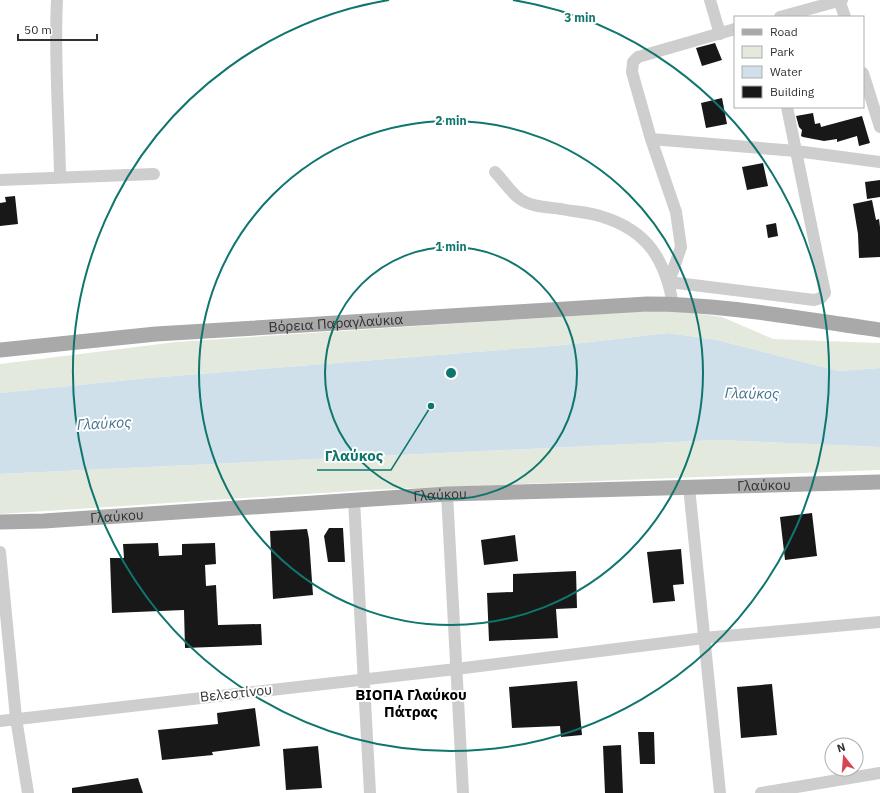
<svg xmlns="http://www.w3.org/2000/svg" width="880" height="793" viewBox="0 0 880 793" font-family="'IBM Plex Sans',sans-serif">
  <rect width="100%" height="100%" fill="#fff"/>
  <!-- green -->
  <path fill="#e4e9dd" d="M678,311l44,6 51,22 107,4v25l-41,3 -122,-31 -49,-7 -105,12 -415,33 -148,15v-29l176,-22 456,-30z
    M718,440l162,7v23l-512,20 -368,24v-40z"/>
  <!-- water -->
  <path fill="#cfe0ea" d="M668,333l49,7 122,31 41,-3v79l-162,-7 -718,34v-81l148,-15 415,-33z"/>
  <!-- building -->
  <path fill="#181818" d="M715,43l7,17 -20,6 -6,-18z
    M722,98l5,26 -21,4 -5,-25z
    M813,113l2,11 5,-1 1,4 41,-11 8,27 -11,3 -2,-10 -20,6v-3l-13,2 -21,-4 -2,-1 1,-6 -3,-3 -3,-11z
    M763,163l5,23 -21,4 -5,-23z
    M880,180v17l-13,2 -2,-17z
    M15,196l3,28 -18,2v-23l6,-1 -1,-5z
    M872,200l4,20 3,-1 1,8v30l-21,1 -1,-24 -5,-30z
    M776,223l2,13 -10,2 -2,-13z
    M812,513l5,43 -32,4 -5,-43z
    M329,528h14l2,34h-17l-4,-26z
    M307,529l2,10 4,56 -40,4 -3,-68z
    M515,535l3,26 -34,4 -3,-25z
    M158,543l1,13 23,-1v-11l33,-1 1,21 -11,1 1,21 10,-1 2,40 43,-1 1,21 -77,3 -1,-38 -72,3 -2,-55h14l-1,-14z
    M681,549l3,35 -11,1 2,16 -22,2 -6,-51z
    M576,571l1,37 -21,1 2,29 -69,3 -2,-48 26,-1v-18z
    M577,681l5,54 -21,2 -1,-11 -48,2 -3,-41z
    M772,684l5,51 -36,3 -4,-51z
    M255,708l5,38 -48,6 1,3 -51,5 -4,-30 60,-6 -1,-11z
    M638,732h16l1,32h-15z
    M621,745l2,48h-18l-2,-47z
    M318,746l4,42 -36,2 -3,-41z
    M138,778l5,15h-71v-5z"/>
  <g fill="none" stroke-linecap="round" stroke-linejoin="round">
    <!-- minor -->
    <path stroke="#cecece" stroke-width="12" d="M57,0c-3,59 2,117 3,176
      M710,0l10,34
      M839,0l6,17
      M780,17l62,-17
      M863,73l17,54
      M651,139l145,12 84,11
      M495,172c8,8 16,21 25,27 11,8 28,8 41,10 14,3 29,3 42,8 45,14 62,43 70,87
      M0,180l154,-6
      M669,282l145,18 7,-2 4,-5 -38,-186
      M669,282l12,-35 -5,-35 -25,-73 -19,-67 1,-10 5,-5 97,-28
      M689,487l31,306
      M447,494l16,299
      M354,500l16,293
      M0,552l16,166 12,75
      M0,721l456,-52 248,-31 176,-16
      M761,793l119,-20"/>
    <!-- major -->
    <g stroke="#a9a9a9" stroke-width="15">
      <path id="s1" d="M0,350l156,-16 491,-30c78,0 155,15 233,26"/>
      <path id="s2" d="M0,522l44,-1 403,-27 433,-12"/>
    </g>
  </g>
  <!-- distance rings -->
  <g fill="none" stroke="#0f766e" stroke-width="2">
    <circle cx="451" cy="373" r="126"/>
    <circle cx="451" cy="373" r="252"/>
    <path d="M513 0A378 378 0 1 1 389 0"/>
  </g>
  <g text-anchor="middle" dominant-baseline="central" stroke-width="4" stroke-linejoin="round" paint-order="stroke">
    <!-- street labels -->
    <g font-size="14" fill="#313131" stroke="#fff">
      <text stroke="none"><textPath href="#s1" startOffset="337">Βόρεια Παραγλαύκια</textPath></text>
      <text stroke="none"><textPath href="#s2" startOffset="765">Γλαύκου</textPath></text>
      <text stroke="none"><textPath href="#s2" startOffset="441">Γλαύκου</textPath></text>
      <text stroke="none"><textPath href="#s2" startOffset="117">Γλαύκου</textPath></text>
      <text transform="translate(236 693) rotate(-6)">Βελεστίνου</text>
    </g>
    <!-- water labels -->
    <g font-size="15" font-style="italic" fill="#45738d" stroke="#fff">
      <text transform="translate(752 393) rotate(1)">Γλαύκος</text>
      <text transform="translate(104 423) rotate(-3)">Γλαύκος</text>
    </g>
    <!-- neighbourhood labels -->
    <g font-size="15" font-weight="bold" fill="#000" stroke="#fff">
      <text x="411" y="694">ΒΙΟΠΑ Γλαύκου<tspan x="411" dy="17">Πάτρας</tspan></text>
    </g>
  </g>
  <circle cx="451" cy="373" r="6" fill="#0f766e" stroke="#fff" stroke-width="2"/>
  <g font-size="12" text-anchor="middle" font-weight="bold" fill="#0f766e" stroke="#fff" stroke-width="4" stroke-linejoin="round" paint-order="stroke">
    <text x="580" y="22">3 min</text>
    <text x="451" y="125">2 min</text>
    <text x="451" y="251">1 min</text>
  </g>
  <!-- callouts -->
  <path fill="none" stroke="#0f766e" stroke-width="1.5" d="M431 406L391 470H317"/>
  <circle fill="#0f766e" stroke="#fff" stroke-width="1.5" cx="431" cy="406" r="4"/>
  <g font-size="15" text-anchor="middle" font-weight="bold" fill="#0f766e" stroke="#fff" stroke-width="4" stroke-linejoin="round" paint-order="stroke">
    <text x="354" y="461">Γλαύκος</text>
  </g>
  <!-- legend -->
  <rect x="734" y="16" width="130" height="92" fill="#ffffff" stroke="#adadad"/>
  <rect x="742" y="29" width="20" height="6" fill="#a9a9a9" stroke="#adadad"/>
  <text x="770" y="36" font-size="12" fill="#313131">Road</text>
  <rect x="742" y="46" width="20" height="12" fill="#e4e9dd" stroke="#adadad"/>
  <text x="770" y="56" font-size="12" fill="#313131">Park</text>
  <rect x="742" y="66" width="20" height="12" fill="#cfe0ea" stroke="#adadad"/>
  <text x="770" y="76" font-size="12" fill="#313131">Water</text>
  <rect x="742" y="86" width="20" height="12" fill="#181818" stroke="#adadad"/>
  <text x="770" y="96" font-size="12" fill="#313131">Building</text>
  <!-- north arrow -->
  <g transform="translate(844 757) rotate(343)"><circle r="19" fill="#ffffff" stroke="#adadad"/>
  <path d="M0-3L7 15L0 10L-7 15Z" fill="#d74454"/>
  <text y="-6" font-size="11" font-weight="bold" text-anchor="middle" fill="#313131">N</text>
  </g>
  <!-- scale -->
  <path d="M18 34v6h79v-6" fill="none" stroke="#313131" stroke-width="2"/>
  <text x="24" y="34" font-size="12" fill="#313131" stroke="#ffffff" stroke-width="3" paint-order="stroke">50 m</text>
</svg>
